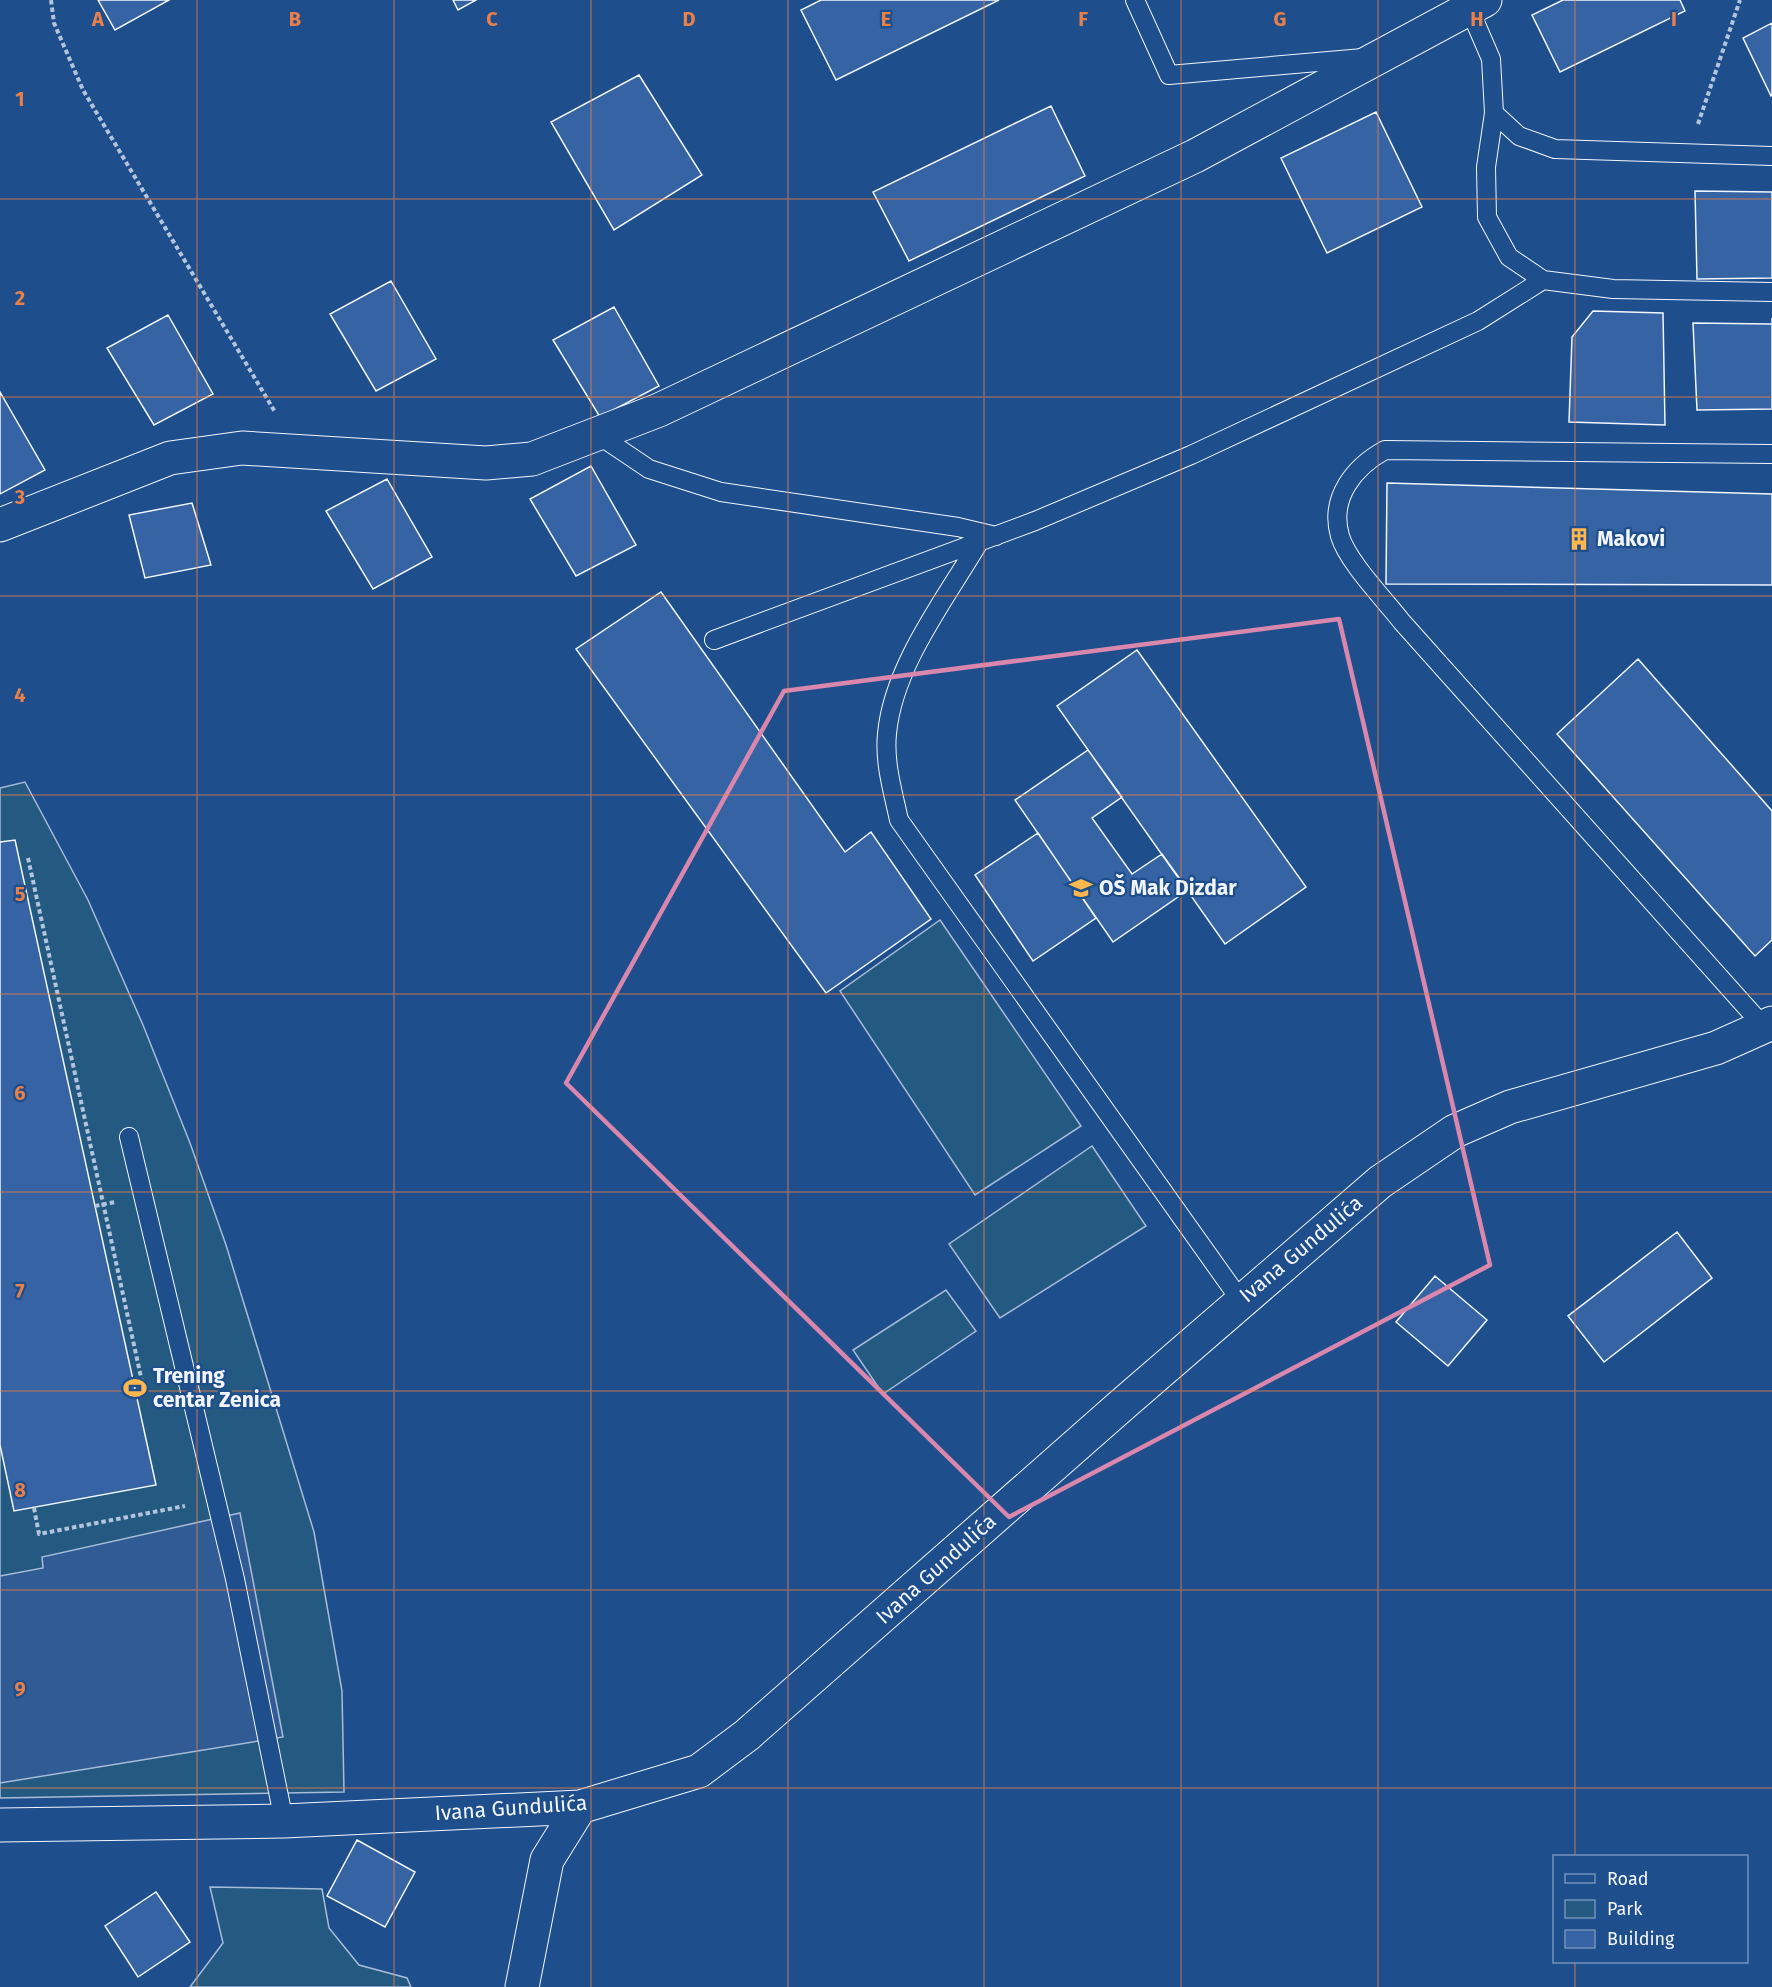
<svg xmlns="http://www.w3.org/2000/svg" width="1772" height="1987" viewBox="0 0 1772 1987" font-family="'Fira Sans',sans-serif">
  <rect width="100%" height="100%" fill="#1f4e8c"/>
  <!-- green -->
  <path fill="#245a82" stroke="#a8bbd7" stroke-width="1.5" d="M25,782l63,118 55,125 47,118 36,102 88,287 28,159 2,101 -344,6v-1010z
    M940,920l141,206 -106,69 -135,-204z
    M1092,1146l54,80 -146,92 -51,-74z
    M946,1290l30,41 -93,63 -30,-44z
    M210,1887l112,2 7,39 30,37 48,13 4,9h-221l33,-44z"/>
  <!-- parking -->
  <path fill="#305b95" stroke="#a8bbd7" stroke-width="1.5" d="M240,1513l43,224 -283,46v-207l43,-8 -1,-11z"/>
  <!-- building -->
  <path fill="#3563a3" stroke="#f2f6ff" stroke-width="1.5" d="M98,0h71l-54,30z
    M453,0h23l-18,10z
    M821,0h178l-163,80 -35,-70z
    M1563,0h117l5,11 -125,61 -28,-57z
    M1772,23v72l-1,1 -28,-58z
    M639,75l63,100 -88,55 -63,-108z
    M1051,106l34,70 -176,85 -36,-69z
    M1376,112l46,95 -95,46 -46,-95z
    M1695,191l77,1v86l-75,1z
    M391,281l45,78 -60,32 -46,-77z
    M614,307l45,79 -59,31 -47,-77z
    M1593,311l70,2 2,112 -96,-3 3,-85z
    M168,315l45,79 -59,31 -47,-77z
    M1772,318v91l-75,1 -4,-87 79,1z
    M0,392l45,78 -45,24z
    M591,466l45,79 -60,31 -46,-77z
    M387,479l45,78 -59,32 -47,-78z
    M1387,483l385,11v91l-386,-1z
    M192,503l19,62 -66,13 -16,-63z
    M661,592l184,260 26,-20 60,87 -105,74 -250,-344z
    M1137,650l169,237 -81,57 -168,-238z
    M1638,659l134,152v129l-17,16 -198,-222z
    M1088,750l34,47 -30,21 40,56 30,-20 26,36 -75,52 -98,-142z
    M1038,833l58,85 -63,43 -58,-86z
    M15,840l141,645 -142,26 -14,-66v-603z
    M1677,1232l35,46 -108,84 -36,-46z
    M1435,1276l52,44 -39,46 -52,-44z
    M357,1840l58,32 -30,55 -58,-31z
    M156,1892l34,50 -52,35 -33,-51z"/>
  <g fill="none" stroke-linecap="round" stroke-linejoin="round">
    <!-- lane casing -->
    <g stroke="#f2f6ff" stroke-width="20">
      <path id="lane" d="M1135,0l34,75 194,-17
        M1494,113l25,23 36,13 217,7
        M1543,280l70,9 159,3
        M597,434l52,35 72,23 237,35 38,9
        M979,542c-34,58 -86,124 -92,192 -3,28 6,58 12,86l342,481
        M714,640l321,-119 156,-66 287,-134 65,-41 -34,-23 -22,-40 -1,-50 8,-54 -3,-54 -22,-51
        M1765,1028l-363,-406c-17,-22 -55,-61 -62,-86 -11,-38 14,-69 45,-86l387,4
        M129,1137l106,442 49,242"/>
    </g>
    <!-- street casing -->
    <g stroke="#f2f6ff" stroke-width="35">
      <path id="street" d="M0,525l170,-67 72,-10 244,15 46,-4 127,-49 536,-254 290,-156
        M0,1825l284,-4 296,-14 119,-36 48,-36 376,-331 257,-222 75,-51 55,-24 206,-59 56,-25
        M522,1987l25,-127 33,-53"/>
    </g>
    <!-- path -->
    <path stroke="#b3c4dc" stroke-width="4" stroke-dasharray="4.5 3" stroke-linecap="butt" d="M51,0l3,23 29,67 192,322
      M1698,124l42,-124
      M28,858l116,533
      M95,1206l20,-4
      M34,1508l5,26 146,-28"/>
    <!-- lane -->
    <use href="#lane" stroke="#1f4e8c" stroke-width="18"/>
    <!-- street -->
    <use href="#street" stroke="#1f4e8c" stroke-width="33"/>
  </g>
  <!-- marked area -->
  <path fill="none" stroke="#da87ad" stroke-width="4.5" stroke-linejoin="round" d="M1339,619l151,646 -481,252 -443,-434 218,-392z"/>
  <!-- grid -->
  <path fill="none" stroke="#ea8049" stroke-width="1.5" stroke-opacity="0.55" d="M197,0v1987M394,0v1987M591,0v1987M788,0v1987M984,0v1987M1181,0v1987M1378,0v1987M1575,0v1856M0,199h1772M0,397h1772M0,596h1772M0,795h1772M0,994h1772M0,1192h1772M0,1391h1772M0,1590h1772M0,1788h1772M1575,1962v25"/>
  <!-- icons -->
  <defs>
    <g id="building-bare" transform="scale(1.8)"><path d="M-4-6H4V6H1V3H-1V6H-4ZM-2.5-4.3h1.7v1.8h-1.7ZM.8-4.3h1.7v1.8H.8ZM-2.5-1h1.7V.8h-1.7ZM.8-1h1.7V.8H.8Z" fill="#ffb74d" stroke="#1f4e8c" stroke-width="2.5" paint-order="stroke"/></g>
    <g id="school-bare" transform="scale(1.8)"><path d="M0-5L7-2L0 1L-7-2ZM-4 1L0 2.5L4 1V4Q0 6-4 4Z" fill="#ffb74d" stroke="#1f4e8c" stroke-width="2.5" paint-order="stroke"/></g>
    <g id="stadium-bare" transform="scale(1.8)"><path d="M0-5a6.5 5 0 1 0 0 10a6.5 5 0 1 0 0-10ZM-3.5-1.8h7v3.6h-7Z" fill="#ffb74d" stroke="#1f4e8c" stroke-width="2.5" paint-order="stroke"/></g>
  </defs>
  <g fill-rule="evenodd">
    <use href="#building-bare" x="1579" y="539"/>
    <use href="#school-bare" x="1081" y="888"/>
    <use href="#stadium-bare" x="135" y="1388"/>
  </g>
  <g text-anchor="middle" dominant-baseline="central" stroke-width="4.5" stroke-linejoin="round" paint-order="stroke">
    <!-- poi labels -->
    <g font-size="21" font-weight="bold" fill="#f2f6ff" stroke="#1f4e8c" text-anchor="start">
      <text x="1597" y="539">Makovi</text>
      <text x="1099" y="888">OŠ Mak Dizdar</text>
      <text x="153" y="1376">Trening<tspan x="153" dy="24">centar Zenica</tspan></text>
    </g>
    <!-- street labels -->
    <g font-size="21" fill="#f2f6ff" stroke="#1f4e8c">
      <text transform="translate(1301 1249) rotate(-40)">Ivana Gundulića</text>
      <text transform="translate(936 1569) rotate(-42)">Ivana Gundulića</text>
      <text transform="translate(511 1808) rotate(-4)">Ivana Gundulića</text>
    </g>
  </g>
  <g font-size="20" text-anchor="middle" font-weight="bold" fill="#ea8049" stroke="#1f4e8c" stroke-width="4.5" stroke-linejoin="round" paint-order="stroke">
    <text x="98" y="26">A</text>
    <text x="295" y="26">B</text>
    <text x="492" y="26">C</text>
    <text x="689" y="26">D</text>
    <text x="886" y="26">E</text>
    <text x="1083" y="26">F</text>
    <text x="1280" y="26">G</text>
    <text x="1477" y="26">H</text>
    <text x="1674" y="26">I</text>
    <text x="20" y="106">1</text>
    <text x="20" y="305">2</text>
    <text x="20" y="504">3</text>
    <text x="20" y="702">4</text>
    <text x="20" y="901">5</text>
    <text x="20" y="1100">6</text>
    <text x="20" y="1298">7</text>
    <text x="20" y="1497">8</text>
    <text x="20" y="1696">9</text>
  </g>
  <!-- legend -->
  <rect x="1553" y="1855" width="195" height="108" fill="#1f4e8c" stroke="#7391ba" stroke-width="1.5"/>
  <rect x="1565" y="1874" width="30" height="9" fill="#1f4e8c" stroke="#7391ba" stroke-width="1.5"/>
  <text x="1607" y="1885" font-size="18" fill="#f2f6ff">Road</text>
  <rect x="1565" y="1900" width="30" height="18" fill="#245a82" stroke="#7391ba" stroke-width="1.5"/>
  <text x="1607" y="1915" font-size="18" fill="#f2f6ff">Park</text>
  <rect x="1565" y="1930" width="30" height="18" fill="#3563a3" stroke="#7391ba" stroke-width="1.5"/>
  <text x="1607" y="1945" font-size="18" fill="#f2f6ff">Building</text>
</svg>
